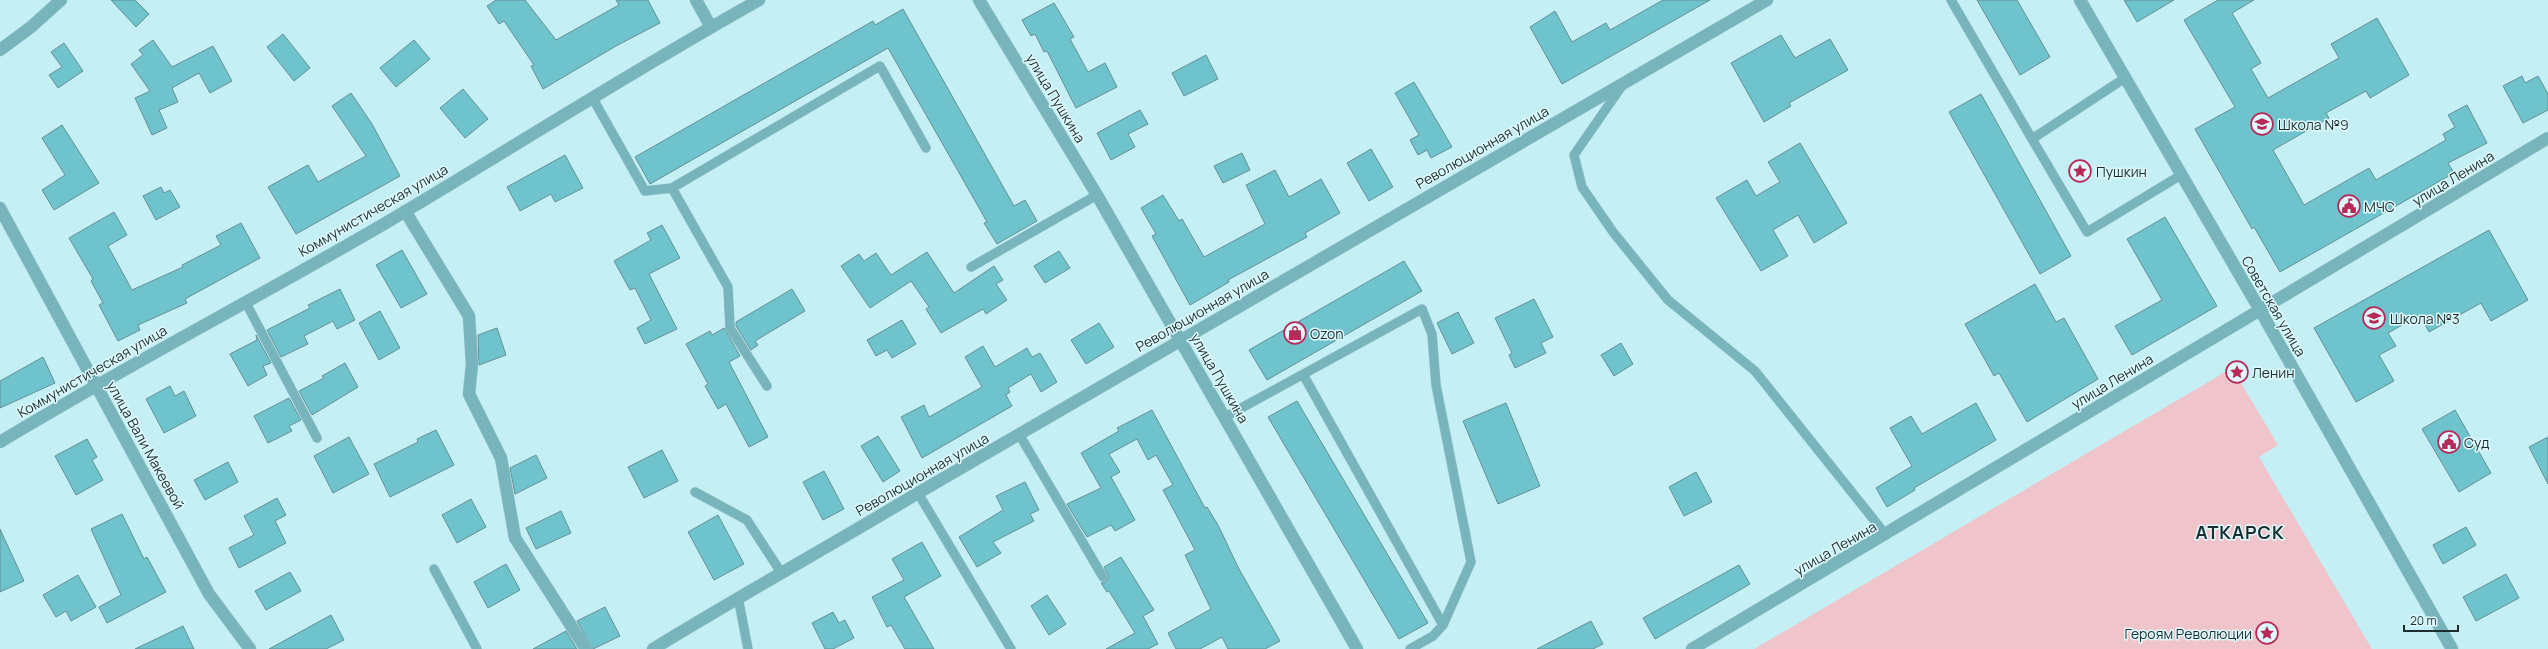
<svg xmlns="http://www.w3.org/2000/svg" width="2548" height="649" viewBox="0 0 2548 649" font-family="Manrope,sans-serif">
  <rect width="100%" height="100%" fill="#c4f0f5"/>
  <!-- green -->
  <path fill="#f0c4cb" d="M2232,368l46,77 -19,12 113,192h-618z"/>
  <!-- building -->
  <path fill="#6fc3cc" stroke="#669094" d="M111,0h24l14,14 -13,13z
    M496,0h29l31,40 63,-35 -3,-5h32l12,23 -44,23 -73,43 -12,-23 3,-1 -30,-44 -5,3 -12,-18z
    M1663,0h47l-148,84 -32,-57 25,-16 17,31 34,-19 4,7z
    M1977,0h40l33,57 -30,18z
    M2124,0h50l-37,22z
    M2218,0h36l-22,13 29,50 -10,6 17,29 71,-40 -8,-14 46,-26 32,57 -39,23 -4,-7 -40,22 3,5 -56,32 31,55 65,-37 7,12 70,-40 -3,-6 12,-7 -7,-12 19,-10 20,38 -39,20 6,10 -174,99 -26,-45 -2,2 -57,-100 40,-22 -51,-87z
    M1054,3l20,34 -4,2 18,33 17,-9 12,24 -41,21 -29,-57 -3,1 -9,-18 -4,2 -9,-16z
    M903,9l111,197 11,-6 12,21 -40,23 -13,-21 3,-1 -99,-174 -238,136 -15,-27 238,-136 2,4z
    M283,34l27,34 -16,13 -27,-34z
    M1781,35l14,23 35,-19 18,31 -59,33 2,3 -27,16 -33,-59z
    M153,40l19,27 41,-21 19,35 -22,12 -11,-20 -27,15 6,14 -19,8 8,18 -15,7 -17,-37 15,-7 -19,-27 12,-9 -4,-5z
    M414,40l16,19 -34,28 -16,-19z
    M64,43l19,28 -25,17 -9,-13 13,-8 -11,-15z
    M1206,55l12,24 -34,17 -12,-23z
    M2522,76l3,7 13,-7 10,18v16l-25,13 -20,-37z
    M1414,82l38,65 -21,11 -4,-8 -9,5 -8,-15 9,-5 -24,-42z
    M463,89l25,30 -23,19 -25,-30z
    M351,93l21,31 28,52 -104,58 -28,-47 40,-22 10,17 48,-26 -34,-50z
    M1981,94l90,162 -31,18 -91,-162z
    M1140,110l8,14 -20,10 7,13 -24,13 -14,-27z
    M62,125l37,58 -45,27 -12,-20 23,-15 -23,-37z
    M1800,143l47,80 -33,20 -16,-28 -25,15 15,26 -27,15 -45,-73 31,-18 9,16 24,-14 -12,-20z
    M1371,149l22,38 -24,14 -22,-38z
    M1242,153l8,17 -27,13 -9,-17z
    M565,155l18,33 -28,14 -4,-8 -31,17 -13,-24z
    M1275,170l14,27 32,-18 19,34 -35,20 2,4 -79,43 1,2 -39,23 -38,-69 4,-2 -15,-26 22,-13 16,26 3,-2 22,38 61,-33 -19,-39z
    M161,187l3,6 6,-3 10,17 -24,13 -13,-24z
    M114,212l13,23 -19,11 24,44 51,-23 -1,-2 39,-20 -5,-9 25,-13 19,35 -75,41 2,4 -49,22 2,5 -22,11 -19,-36 4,-2 -12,-22 2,-2 -24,-41z
    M2165,217l52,89 -85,49 -17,-29 47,-26 -35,-61z
    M662,225l18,33 -31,16 28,55 -32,15 -8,-16 14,-8 -16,-32 -5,2 -16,-29 37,-21 -4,-7z
    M2489,230l39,70 -37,21 -10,-18 -52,29 -9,-17 -32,18 8,13 -17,9 15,26 -38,21 -42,-74z
    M402,250l25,44 -26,14 -25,-43z
    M1059,251l11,17 -25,15 -11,-17z
    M927,252l27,41 40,-27 9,14 -7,4 11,16 -21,14 -3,-5 -42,24 -15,-24 3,-2 -18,-26 -41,27 -29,-42 18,-12 5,7 12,-8 15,22z
    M1404,261l18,30 -155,89 -18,-30z
    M2035,284l21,38 8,-4 34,61 -71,43 -28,-49 -5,3 -29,-52z
    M340,289l15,31 -18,9 -4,-8 -29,15 4,8 -27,13 -14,-27 43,-22 -2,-3z
    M792,289l13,22 -50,30 3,4 -7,5 -15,-24v-4z
    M1534,299l19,38 -12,6 5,10 -31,15 -6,-13 3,-2 -17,-35z
    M380,311l20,37 -21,12 -20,-37z
    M1458,312l16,31 -22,11 -15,-31z
    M902,320l14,24 -24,14 -5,-8 -11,6 -9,-16z
    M1099,323l15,24 -28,17 -15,-24z
    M497,328l9,27 -27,10 -1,-30z
    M724,328l16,28 -11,6 39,75 -19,10 -23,-43 -8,5 -13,-23 3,-2 -22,-40 24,-13 2,4z
    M256,335l15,28 -8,3 4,9 -19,11 -18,-32 27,-14z
    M1621,343l12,21 -19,12 -13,-21z
    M983,346l12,21 32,-19 5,9 8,-4 17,29 -16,10 -10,-18 -23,14 2,4 -4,3 6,11 -90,52 -21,-41 23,-12 5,12 53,-30 -17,-30z
    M43,357l12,26 -55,25v-27z
    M345,363l13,24 -46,28 -13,-24 25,-13 -2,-2z
    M170,386l5,10 9,-5 12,25 -32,17 -18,-34z
    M289,398l12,22 -12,6 3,5 -24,12 -14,-27z
    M1297,401l131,222 -29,16 -131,-222z
    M1506,403l34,83 -42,18 -35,-83z
    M1976,403l20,37 -82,48 1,2 -28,17 -11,-19 36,-22 -22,-38 21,-12 11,18z
    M1152,410l53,98 2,-1 11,18 21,44 41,72 -15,8h-37l-6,-12 -22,12h-24l-8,-16 43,-24 -26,-54 10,-5 -32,-60 10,-5 -17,-30 -8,5 -11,-21 -28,15 11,18 -9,5 24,43 -20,11 -4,-6 -24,12 -20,-33 34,-16 -20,-35 38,-22 -2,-3z
    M2455,410l36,63 -32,19 -37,-63z
    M436,430l18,35 -64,32 -16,-33 44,-22 -1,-3z
    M878,436l22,35 -17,11 -22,-36z
    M349,437l20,37 -36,19 -19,-37z
    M2548,437v47l-19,-37z
    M87,439l10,18 -5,3 11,20 -27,15 -21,-39z
    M662,450l16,31 -34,17 -16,-31z
    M536,455l11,23 -32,16 -5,-26z
    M228,462l10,20 -33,18 -11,-20z
    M824,471l20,38 -21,11 -20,-38z
    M1696,472l16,30 -28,14 -15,-29z
    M1025,482l14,28 -9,4 4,7 -41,21 8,11 -24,14 -18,-30 44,-27 -7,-14z
    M277,498l9,17 -11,6 11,22 -47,25 -10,-20 25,-13 -10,-19z
    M471,499l15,28 -29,16 -15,-28z
    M561,511l10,22 -35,16 -10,-21z
    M122,514l22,45 3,-2 19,35 -59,31 -8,-16 22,-12 -30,-66z
    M718,515l26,49 -30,16 -26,-48z
    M2466,527l10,18 -33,19 -10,-19z
    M0,529l24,52 -24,11z
    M922,542l19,34 -37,21 30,52h-29l-14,-24 -4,2 -15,-30 32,-17 -12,-21z
    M1121,557l33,53 -11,6 15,28 -10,5h-42l29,-16 -26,-42 -2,1 -6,-9 5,-1 3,-5 -5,-10z
    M506,564l14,26 -32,18 -14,-26z
    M1739,565l11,19 -95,55 -12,-21z
    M290,572l11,19 -35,19 -11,-19z
    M2506,574l13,24 -43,23 -13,-24z
    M78,575l18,32 -25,14 -5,-10 -10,6 -13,-22z
    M1047,595l19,29 -17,11 -18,-29z
    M605,607l15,29 -27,13 -16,-28z
    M833,612l6,11 6,-3 9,18 -21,11h-8l-13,-26z
    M331,615l13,25 -18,9h-57z
    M1591,621l12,23 -10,5h-56z
    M183,626l11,23h-59z
    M566,631l11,18h-44z"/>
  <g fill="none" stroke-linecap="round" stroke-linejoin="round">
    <!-- service casing -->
    <g stroke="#a6cdd1" stroke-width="10">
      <path id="service" d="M1951,0l81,139 93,-61
        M1624,83l-50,72 8,32 31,45 55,68 87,71 131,164
        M592,97l53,94 27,-3 208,-122 46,82
        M2032,139l55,93 94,-57
        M672,188l56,99 2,41 37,58
        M971,267l126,-72
        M245,301l72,137
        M1304,376l139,249
        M1225,417l197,-108 10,25 4,51 35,177 -28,63 -10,11 -23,13
        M1019,434l84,143
        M695,492l52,28 35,54
        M918,493l93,156
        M434,569l43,80
        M738,597l10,52"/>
    </g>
    <!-- minor casing -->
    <g stroke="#a6cdd1" stroke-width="13">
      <path id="minor" d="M696,0l15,27
        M979,0l118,195 260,454
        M2080,0l180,310 192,339
        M0,50l31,-23 30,-27
        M0,208l209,386 41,55
        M405,211l64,105 3,48 -3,30 32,64 14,80 71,111
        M0,442c126,-76 257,-144 384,-218 125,-74 248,-153 375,-224
        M653,649c88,-54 177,-103 265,-156l849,-493
        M1692,649l856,-511"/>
    </g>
    <!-- service -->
    <use href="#service" stroke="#77b4bb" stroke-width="9"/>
    <!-- minor -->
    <use href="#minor" stroke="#77b4bb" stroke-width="12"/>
  </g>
  <!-- icons -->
  <defs>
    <g id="school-ring" transform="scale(1.15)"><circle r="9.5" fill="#dffafd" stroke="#b82958" stroke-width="1.5"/><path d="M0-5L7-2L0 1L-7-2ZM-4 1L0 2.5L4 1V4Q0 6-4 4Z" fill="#b82958"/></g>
    <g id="sight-ring" transform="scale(1.15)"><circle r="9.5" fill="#dffafd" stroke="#b82958" stroke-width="1.5"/><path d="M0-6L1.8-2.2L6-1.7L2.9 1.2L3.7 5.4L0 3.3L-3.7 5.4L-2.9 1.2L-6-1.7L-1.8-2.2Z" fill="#b82958"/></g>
    <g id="civic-ring" transform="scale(1.15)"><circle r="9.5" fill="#dffafd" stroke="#b82958" stroke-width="1.5"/><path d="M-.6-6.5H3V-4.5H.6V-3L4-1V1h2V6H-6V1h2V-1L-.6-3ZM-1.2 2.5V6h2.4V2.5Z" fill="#b82958"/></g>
    <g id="shop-ring" transform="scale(1.15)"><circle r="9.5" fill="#dffafd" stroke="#b82958" stroke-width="1.5"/><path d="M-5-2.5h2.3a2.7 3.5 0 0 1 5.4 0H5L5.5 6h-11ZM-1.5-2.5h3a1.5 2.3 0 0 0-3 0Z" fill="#b82958"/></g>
  </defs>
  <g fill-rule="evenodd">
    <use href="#school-ring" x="2262" y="124"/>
    <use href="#sight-ring" x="2080" y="171"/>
    <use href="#civic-ring" x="2349" y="206"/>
    <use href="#school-ring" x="2374" y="318"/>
    <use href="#shop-ring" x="1295" y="333"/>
    <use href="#sight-ring" x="2237" y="372"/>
    <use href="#civic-ring" x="2449" y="442"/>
    <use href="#sight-ring" x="2267" y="633"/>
  </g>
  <g text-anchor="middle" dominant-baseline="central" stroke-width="3" stroke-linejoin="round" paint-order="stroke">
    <!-- street labels -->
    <g font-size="14" fill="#1b2d2f" stroke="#dffafd">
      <text transform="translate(1056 98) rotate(59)">улица Пушкина</text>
      <text transform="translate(1482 147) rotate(-30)">Революционная улица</text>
      <text transform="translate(2453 178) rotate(-31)">улица Ленина</text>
      <text transform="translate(373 210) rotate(-30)">Коммунистическая улица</text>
      <text transform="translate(2274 306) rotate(60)">Советская улица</text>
      <text transform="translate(1202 310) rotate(-30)">Революционная улица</text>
      <text transform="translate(92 371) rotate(-30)">Коммунистическая улица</text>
      <text transform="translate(1220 378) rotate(60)">улица Пушкина</text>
      <text transform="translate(2112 381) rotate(-31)">улица Ленина</text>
      <text transform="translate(146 445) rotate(61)">улица Вали Макеевой</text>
      <text transform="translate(922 474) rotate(-30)">Революционная улица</text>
      <text transform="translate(1835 548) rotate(-30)">улица Ленина</text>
    </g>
    <!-- poi labels -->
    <g font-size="14" fill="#1b2d2f" stroke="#dffafd" text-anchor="start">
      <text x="2278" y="124">Школа №9</text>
      <text x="2096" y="171">Пушкин</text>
      <text x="2364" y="206">МЧС</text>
      <text x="2390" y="318">Школа №3</text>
      <text x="1310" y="333">Ozon</text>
      <text x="2252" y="372">Ленин</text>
      <text x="2464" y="442">Суд</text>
      <text x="2252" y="633" text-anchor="end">Героям Революции</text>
    </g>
    <!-- district labels -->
    <g font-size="18" font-weight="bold" letter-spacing="1" fill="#1b2d2f" stroke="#dffafd">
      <text x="2240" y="532">АТКАРСК</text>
    </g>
  </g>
  <!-- scale -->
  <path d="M2404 625v6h54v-6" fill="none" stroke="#1b2d2f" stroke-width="2"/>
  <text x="2410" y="625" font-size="12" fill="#1b2d2f" stroke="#dffafd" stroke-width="3" paint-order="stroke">20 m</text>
</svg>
